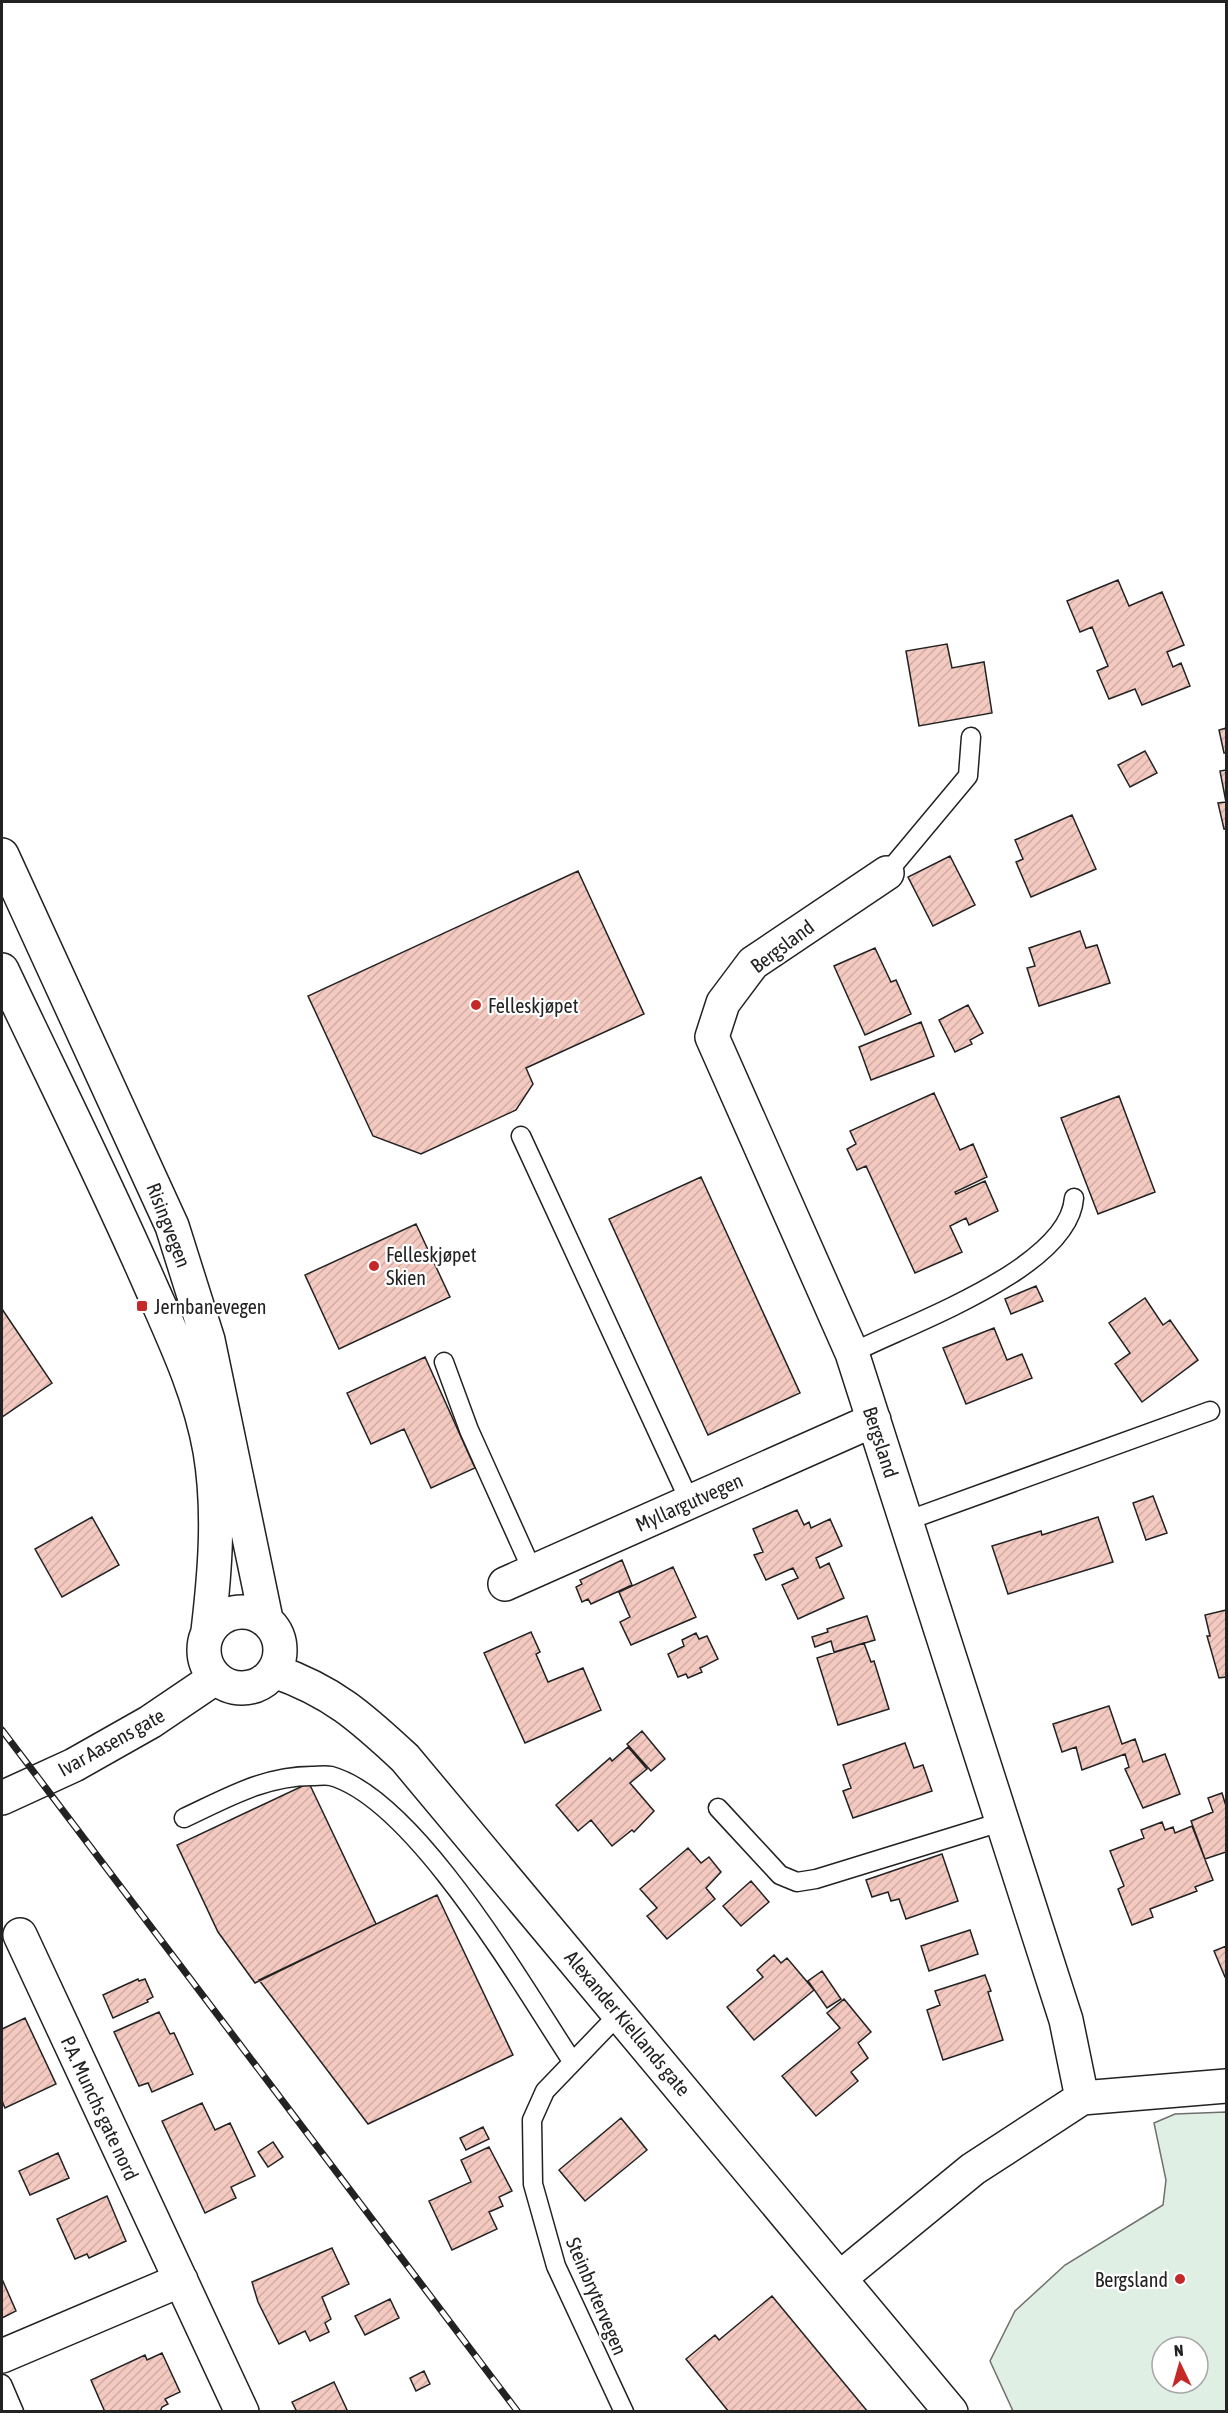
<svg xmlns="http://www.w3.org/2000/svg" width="1228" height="2413" viewBox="0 0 1228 2413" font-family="'Asap Condensed',sans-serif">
  <defs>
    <pattern id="building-hatch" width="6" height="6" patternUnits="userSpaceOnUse" patternTransform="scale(1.5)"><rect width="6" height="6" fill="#f3c9c0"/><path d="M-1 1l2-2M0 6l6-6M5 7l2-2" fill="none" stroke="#d0aca5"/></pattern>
  </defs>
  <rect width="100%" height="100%" fill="#fff"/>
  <!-- grass -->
  <path fill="#e0efe3" stroke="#6f6f6f" stroke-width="1.5" fill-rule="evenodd" d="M1226,2112v299h-213l-23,-50 25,-50 50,-46 98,-60 3,-25 -12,-57 21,-9zM1162,2347h36v36h-36z"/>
  <!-- building -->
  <path fill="url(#building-hatch)" stroke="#222" stroke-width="1.5" d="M1118,580l11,26 33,-14 22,53 -17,7 6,15 8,-4 9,23 -48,19 -7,-16 -26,10 -12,-28 11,-5 -16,-39 -12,5 -13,-31z
    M947,644l5,24 32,-6 8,51 -73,13 -13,-75z
    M1226,728v25h-2l-5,-23z
    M1145,751l12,22 -27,14 -12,-22z
    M1226,770v59h-2l-6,-26 8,-1 -6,-31z
    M1072,815l24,54 -65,28 -15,-35 7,-3 -8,-19z
    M950,856l25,49 -42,21 -25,-49z
    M578,871l66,143 -118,54 7,16 -17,26 -95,44 -48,-18 -65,-140z
    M1080,931l6,17 11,-3 13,38 -71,23 -12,-38 8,-2 -6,-18z
    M875,948l16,34 5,-2 15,34 -46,21 -31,-69z
    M968,1005l15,28 -13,7 2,4 -17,8 -16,-32z
    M921,1022l13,34 -63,24 -12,-33z
    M934,1093l26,57 13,-6 14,33 -32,15 1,2 29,-13 13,30 -29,14 -3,-7 -16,8 12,26 -47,21 -49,-107 -9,4 -10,-21 9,-5 -6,-13z
    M1119,1096l36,96 -57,22 -37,-96z
    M701,1177l99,216 -92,42 -99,-216z
    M416,1224l34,73 -111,52 -34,-74z
    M1036,1286l7,15 -32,13 -6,-15z
    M1145,1298l18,27 7,-5 28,40 -56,42 -27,-38 15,-11 -21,-30z
    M2,1309l50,74 -50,34z
    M994,1328l13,32 15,-6 10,24 -66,26 -23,-56z
    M425,1357l50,111 -44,20 -27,-59 -33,15 -24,-51z
    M1153,1496l14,37 -21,7 -13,-37z
    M797,1510l7,15 5,-3 2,6 19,-9 12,27 -26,12 4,10 9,-5 15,35 -46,21 -16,-34 16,-7 -5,-10 -27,12 -12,-25 9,-3 -10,-23z
    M92,1517l27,48 -57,32 -27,-48z
    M1098,1517l15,45 -105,32 -16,-48 49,-15 1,4z
    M622,1560l10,25 -41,19 -3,-5 -6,3 -6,-15 6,-3 -2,-4z
    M673,1567l23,50 -65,28 -11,-23 10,-5 -11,-25z
    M1226,1610v67l-7,1 -12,-42h3l-5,-21z
    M867,1616l8,24 -41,12 -3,-11 -16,6 -3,-10 16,-5 -1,-3z
    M531,1632l9,20 -4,2 12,28 35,-14 18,42 -76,33 -41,-90z
    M696,1633l3,6 8,-3 11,23 -18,9 2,4 -14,6 -2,-4 -8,3 -10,-23 16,-8 -2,-6z
    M864,1643l7,19 3,-1 15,48 -51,16 -21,-67z
    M1109,1706l13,38 13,-5 8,23 22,-8 15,40 -37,14 -18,-39 4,-2 -4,-13 -43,16 -6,-23 -14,5 -9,-28z
    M642,1731l23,28 -14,12 -24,-27z
    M905,1743l9,25 9,-3 9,26 -79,27 -10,-27 8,-3 -8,-23z
    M628,1747l19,22 -17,14 24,28 -20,21 -2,-2 -20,16 -21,-26 -13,11 -22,-26 54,-47 2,3z
    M309,1783l67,141 -121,59 -37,-51 -41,-87z
    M1222,1793l4,13v46l-21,7 -14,-38 22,-9 -5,-14z
    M1162,1822l3,8 8,-3 2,6 17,-7 21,54 -18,7 2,4 -47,18 3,8 -21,8 -14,-36 6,-3 -14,-35 34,-13 -3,-8z
    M688,1848l13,15 8,-6 12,15 -15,16 9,11 -48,40 -20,-23 10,-8 -17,-19z
    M942,1854l16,47 -52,18 -7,-20 -8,2 -3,-9 -16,5 -6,-17z
    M751,1881l18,21 -28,24 -18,-20z
    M437,1895l76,160 -145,69 -109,-144z
    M970,1930l8,24 -49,17 -8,-25z
    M1226,1946v31h-1l-11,-26z
    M774,1955l7,8 6,-5 27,32 -60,50 -27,-33 36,-30 -6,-7z
    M822,1971l19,28 -14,9 -19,-27z
    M985,1975l6,16 -3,1 15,48 -60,20 -16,-50 13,-5 -5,-14z
    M138,1979l1,2 6,-2 8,18 -6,3 1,2 -35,16 -10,-23z
    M844,1999l27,33 -13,11 10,15 -17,14 7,9 -42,35 -34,-40 58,-48 -13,-15z
    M159,2012l11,22 4,-1 19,41 -41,18 -4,-9 -9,3 -25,-54z
    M25,2018l31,66 -51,24 -3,-7v-72z
    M202,2103l13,27 15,-7 25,53 -24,11 5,11 -31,15 -43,-92z
    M621,2118l26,32 -62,51 -26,-31z
    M483,2127l6,12 -23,11 -6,-12z
    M273,2142l10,15 -15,10 -10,-15z
    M489,2147l23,44 -13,6 4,9 -14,6 8,17 -45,21 -23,-49 42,-19 -10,-22z
    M58,2153l11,25 -39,17 -11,-24z
    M107,2196l19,45 -37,17 -2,-4 -12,5 -18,-40z
    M332,2248l17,36 -27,13 9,22 -6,4 4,9 -19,9 -5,-10 -26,13 -21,-42 -6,-20z
    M2,2279l14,32 -14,7z
    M772,2296l96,116h-139l-43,-53 29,-24 4,5z
    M390,2299l9,19 -34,17 -10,-19z
    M162,2353l18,39 -15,7 3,5 -6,3 -2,5h-55l-14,-32 54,-25 2,5z
    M424,2371l6,13 -14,7 -6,-13z
    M334,2382l14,30h-51l-5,-10z"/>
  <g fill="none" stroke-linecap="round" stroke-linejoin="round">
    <!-- lane casing -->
    <g stroke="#222" stroke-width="21">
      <path id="lane" d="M887,873l81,-97 3,-39
        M521,1136l169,366
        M852,1353c56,-29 217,-84 222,-155
        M444,1362l25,68 64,142
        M906,1521l304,-110
        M718,1808l62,67 17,7 19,-3 185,-57
        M184,1818c43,-20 80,-42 128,-42 6,0 13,-1 19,0 85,24 192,211 241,285
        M620,2013l-75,78 -13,29 1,64 23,82 68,146
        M2,2384l12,28"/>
    </g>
    <!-- street casing -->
    <g stroke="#222" stroke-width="36">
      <path id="street" d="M505,1584l369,-164
        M20,1935l222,477
        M1082,2098l144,-12
        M840,2278l133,-109 109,-71 -16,-78 -214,-667 -140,-316 11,-34 30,-40 134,-90
        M2,2356l179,-76"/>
    </g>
    <!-- secondary casing -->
    <g stroke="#222" stroke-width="36">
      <path id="secondary" d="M274,1671c58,20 87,46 131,87l546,654"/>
    </g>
    <!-- primary casing -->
    <g stroke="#222" stroke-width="36">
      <path id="primary" d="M2,855l170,371 36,114 58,279
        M2,970c50,106 103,211 150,319 23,52 48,105 58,162 10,59 5,121 -2,180
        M204 1650a38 38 0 1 1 76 0a38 38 0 1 1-76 0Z
        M2,1798l72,-33 76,-43 65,-44"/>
    </g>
    <!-- lane -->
    <use href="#lane" stroke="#fff" stroke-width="18"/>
    <!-- street -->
    <use href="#street" stroke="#fff" stroke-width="33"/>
    <!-- secondary -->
    <use href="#secondary" stroke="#fff" stroke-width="33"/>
    <!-- primary -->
    <use href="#primary" stroke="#fff" stroke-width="33"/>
    <!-- rail casing -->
    <g stroke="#222" stroke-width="7">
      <path id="rail" d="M2,1730l516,682"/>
    </g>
    <!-- rail -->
    <use href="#rail" stroke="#fff" stroke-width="4.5" stroke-dasharray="14" stroke-linecap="butt"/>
  </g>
  <!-- markers -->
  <g fill="#c62828" stroke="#fff" stroke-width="2">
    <circle cx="476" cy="1005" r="6"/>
    <circle cx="374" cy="1266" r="6"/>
    <rect x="136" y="1300" width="12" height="12" rx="3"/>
    <circle cx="1180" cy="2279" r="6"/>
  </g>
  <g text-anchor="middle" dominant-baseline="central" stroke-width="4.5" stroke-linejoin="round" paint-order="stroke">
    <!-- street labels -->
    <g font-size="20" fill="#222" stroke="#fff">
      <text transform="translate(782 946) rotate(-37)">Bergsland</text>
      <text transform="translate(169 1225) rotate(69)">Risingvegen</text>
      <text transform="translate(881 1442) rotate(72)">Bergsland</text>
      <text transform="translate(689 1502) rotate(-24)">Myllargutvegen</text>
      <text transform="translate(111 1742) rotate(-29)">Ivar Aasens gate</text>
      <text transform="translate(628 2023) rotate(50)">Alexander Kiellands gate</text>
      <text transform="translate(100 2108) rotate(65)">P.A. Munchs gate nord</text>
      <text transform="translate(597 2296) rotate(67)">Steinbrytervegen</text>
    </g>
    <!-- poi labels -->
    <g font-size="20" fill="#222" stroke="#fff" text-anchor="start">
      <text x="488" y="1005">Felleskjøpet</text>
      <text x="386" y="1254">Felleskjøpet<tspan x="386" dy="23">Skien</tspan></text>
      <text x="154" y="1306">Jernbanevegen</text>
      <text x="1168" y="2279" text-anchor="end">Bergsland</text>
    </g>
  </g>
  <!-- border -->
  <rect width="1228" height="2413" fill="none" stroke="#222222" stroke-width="6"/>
  <!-- north arrow -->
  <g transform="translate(1180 2365) rotate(355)"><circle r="28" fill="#ffffff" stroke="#a7a7a7" stroke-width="1.5"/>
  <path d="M0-4.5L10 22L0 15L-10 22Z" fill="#c62828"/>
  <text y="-9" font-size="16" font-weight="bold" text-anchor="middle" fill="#222222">N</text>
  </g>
</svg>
